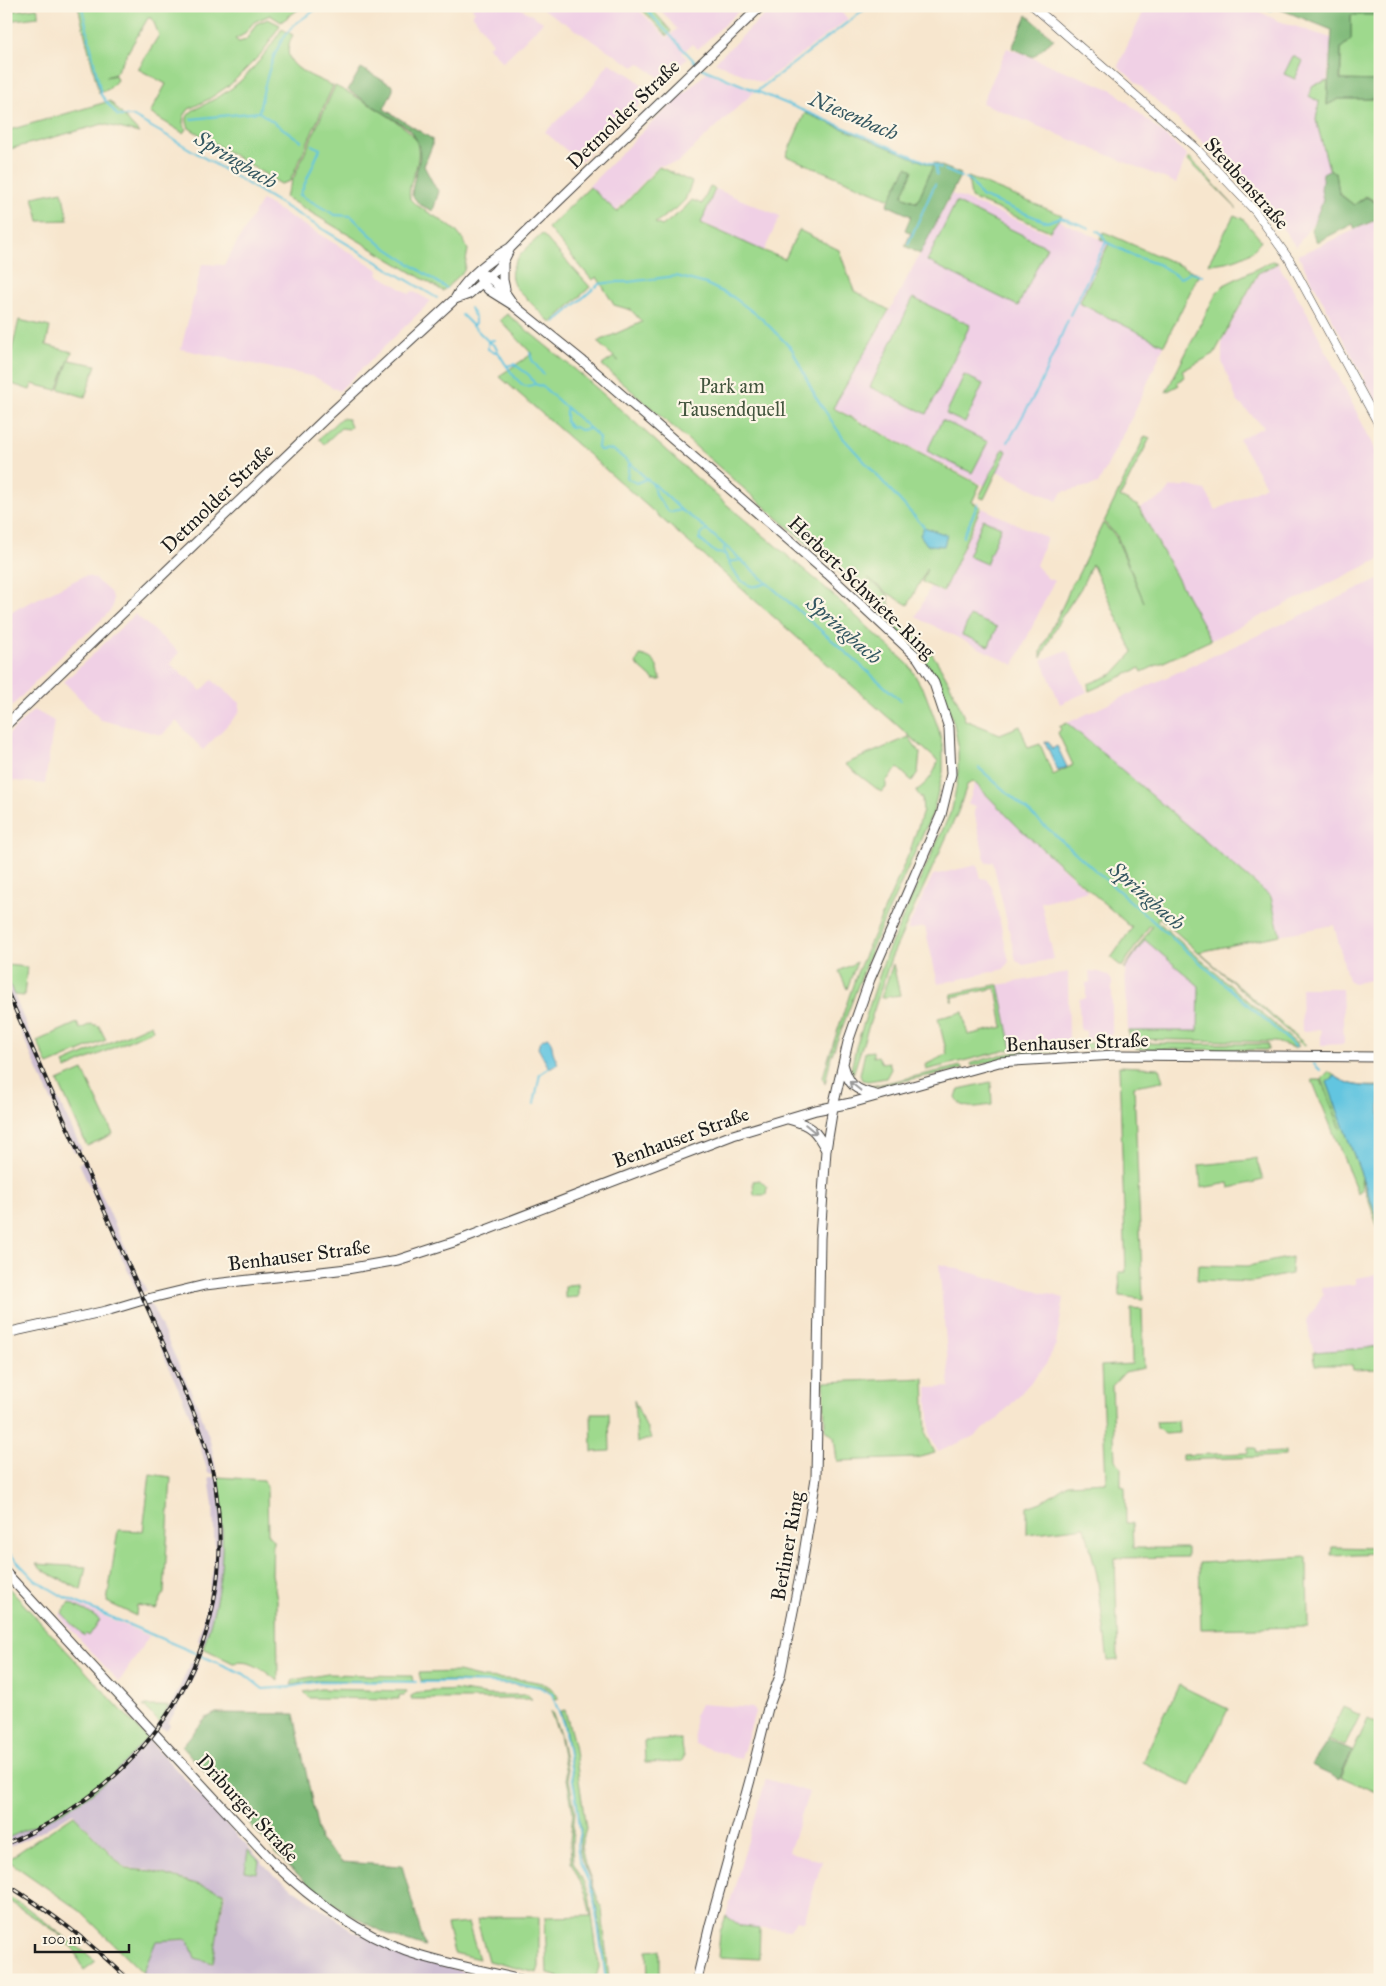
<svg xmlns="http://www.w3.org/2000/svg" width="1386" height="1986" viewBox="0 0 1386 1986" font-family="'IM FELL Great Primer',serif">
  <rect width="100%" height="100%" fill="#fcf5e5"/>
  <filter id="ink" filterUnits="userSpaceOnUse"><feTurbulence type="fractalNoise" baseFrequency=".02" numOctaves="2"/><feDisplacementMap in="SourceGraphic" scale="10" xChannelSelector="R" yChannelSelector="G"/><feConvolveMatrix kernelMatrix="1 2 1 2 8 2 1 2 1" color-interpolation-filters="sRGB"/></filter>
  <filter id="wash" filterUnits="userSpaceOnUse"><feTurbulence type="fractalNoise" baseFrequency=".0096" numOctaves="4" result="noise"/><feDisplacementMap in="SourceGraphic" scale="20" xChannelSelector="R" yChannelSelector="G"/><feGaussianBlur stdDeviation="1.12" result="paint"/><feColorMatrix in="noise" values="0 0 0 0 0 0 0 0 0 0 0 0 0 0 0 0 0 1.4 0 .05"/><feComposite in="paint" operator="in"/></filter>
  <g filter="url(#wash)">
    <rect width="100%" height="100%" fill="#f7e6ce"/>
    <!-- built -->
    <path fill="#f0d0e5" d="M475,6h42l26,16 -40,40 -15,-16 5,-3 -21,-29 3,-2 -3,-4z
      M538,6h97l32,32 10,-9 -20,-23h87l-46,43 -6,-5 -10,9 5,6 -24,21 -24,-17 -5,4z
      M774,6h61l13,13 -86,64 -47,-21z
      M1146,6h101l32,15 52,17 -8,89 8,37 -3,21 -13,35 -19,27 -43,-60 -135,-121z
      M1007,48l106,42 74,65 -11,28 -194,-80z
      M609,63l23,13 19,17 -71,69 -35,-30 45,-43z
      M707,72l47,20 -77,71 -19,3 -42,45 -27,-25 53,-54z
      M716,189l64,27 -16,35 -63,-29z
      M952,194l97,39 9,-13 51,23 -30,60 85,42 -28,64 -38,75 -36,8 -5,9 -64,-32 -8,17 -152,-79 57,-97z
      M262,200l117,70 -2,4 33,20 2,-3 19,10 -92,90 -24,-14 -134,-28 21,-85 22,1z
      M1380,219v189l-82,-153z
      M1278,264l25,41 77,154v100l-169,81 -71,-132 23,-11 8,-10 18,-1 16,4 11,20 50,-24 -27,-47 25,-12 -27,-26 -15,-40v-20l37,-68z
      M982,508l65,30 -11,27 11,13 7,3 -40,84 -98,-48 14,-30 13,6z
      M87,576l7,2 16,14 3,6v8l-3,5 -21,21 -11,7 -72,73v-98l76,-37z
      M1380,579v413l-3,-13 -23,4 -6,-3 -14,-55 -54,10 -9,-38 -204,-174z
      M135,614l44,38 -9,12 16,14 2,-1 13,14 11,-11 28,23 -1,10 -36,37 -27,-29 -14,14 -61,-15 -37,-38z
      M1067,650l20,42 -27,12 -18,-44z
      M34,710l20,11 -9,63 -39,-4v-43z
      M975,784l44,44 69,63 -47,11 13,57 -31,6 -7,-5 -23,-98 -7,1 -9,-38 -3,-14 2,-5 -8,-1z
      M977,865l4,13 5,1 6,8 17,74 -5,8 -66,15 -13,-57 -18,3 26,-55z
      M1145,939l54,47v45h-71l-3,-62z
      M1089,971l10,1 9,3 4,6v52l-5,6 -21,1v-9l-5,-1 -1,-3 -1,-28 7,-1v-15l4,-1z
      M1068,972l1,70h-20l-37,7 -13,-64z
      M1301,988h41l2,56 -23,1v-15l-19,1z
      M939,1264l125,34 -8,46 -11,22 -48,54 -25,17 -34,15 -8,-17 -3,-47 23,-1z
      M1380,1274v73l-66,5 -8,-30 17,-28 -1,-6 34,-4v-6z
      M70,1601l79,35 -30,46 -60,-66z
      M700,1704l53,4 2,4 -14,47 -46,-15 -1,-28z
      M766,1779l43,13 -20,60 33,9 -18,61 -8,-2 -6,10 -49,-4 -15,-10z"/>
    <!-- industrial -->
    <path fill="#cebed2" d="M6,976l43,104 33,70 -8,2 -46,-104 -22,-53z
      M86,1160l47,105 13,24v2l-8,2 -59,-130z
      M151,1304l48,105 11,31 7,34 -9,-1 -14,-49 -52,-118z
      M209,1477h9l4,36 1,39 -6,46 -12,46 -7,-3 10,-40 7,-46 -2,-50z
      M191,1662l8,3 -19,39 -12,19 2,2 -4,5 -3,-2 -1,1 -4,-4 18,-30z
      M147,1738l126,136 80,57 40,18 41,15 65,16h-349l-7,-7 12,-32 34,-1 6,18 18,6 12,-72 -73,-22 -27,-2 -52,-55 -32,19 -35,16v-9l56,-27 30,-20 26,-23z"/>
    <!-- green -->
    <path fill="#9ed98d" stroke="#5d7a54" d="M78,6h225l-22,16 -11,-7 -16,7 -11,13 -8,4 4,3 7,-2 10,-16 12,-5 12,6 -17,27 -32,32 -22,15 -20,10 -5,7 -1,7 3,6 -3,4 -33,-20 16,-29 -28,-15 21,-34 -7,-17h-4l-33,56 -9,3 9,-2 2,5 -8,9 -10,4z
      M639,6h10l22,25 -4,5z
      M37,8l1,2v7l-32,4v-9z
      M1351,14l29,1v66l-39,-1v-32l10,-9z
      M282,29l11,6c-18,31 18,40 40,51l-41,91 -2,4 -9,3 -92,-56c-2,-5 -4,-10 0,-14 5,-6 14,-8 20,-12 8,-4 16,-9 23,-14 21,-16 36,-38 50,-59z
      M1293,56l10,5 -8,18 -11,-5z
      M1328,81l-1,24 12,-6h41v105l-14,-8 -12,9 -15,-12 -3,-20 -7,-4 -13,-49 3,-18 -10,-6 4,-11z
      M335,86c16,7 69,37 78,50 5,6 6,14 5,22 -1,15 -11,25 -8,41l5,5 32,20 9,7 8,10 4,9 -4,21 -21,20 -158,-94z
      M110,101l29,32 -36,-9 -97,26v-19z
      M805,113l128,53 -16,36 -15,-6 11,-26 -6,-3 -17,32 -104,-43z
      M1189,157l48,52 -49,-49z
      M659,167l33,15 -7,18 -6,6 -24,17 7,3 21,-16 9,-10 10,4 8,-17 5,2 -14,34 63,28 21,8 14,-29 40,20 15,41 35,19 -56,98 147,77 -8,17 9,5 -38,85 -21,-10 5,-13 -19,36 -22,-13 -18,-14 20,17c2,33 26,33 42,56 16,23 25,43 35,69l35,14 20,-8 8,22 12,-4 13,31 20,-10 -15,-32 3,-4 -2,-2 8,-4 204,174 9,38 -81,17 107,93 -2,1 -145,-129 -2,4 142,125 -5,2 -18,-6 -146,-3 -2,-8h70l1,-45 -54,-46 -21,29 28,-43h-3l-27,41 -11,-9 21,-30 -113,-100 -46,-47 -6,4 -9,27 -67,146 -38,116 -2,-5 5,-22 30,-92 66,-146 6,-31v-33l-4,-21 -7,-20 -9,-22 -17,-27 -86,-87 -233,-203 12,-8 5,4 -22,-19 45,-20 -11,-12 -17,-5 -17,-28 -5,3 -44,-52 42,-41 27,25z
      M968,177l94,38 -12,16 -79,-33z
      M62,191l6,29 -29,1 -6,-24z
      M956,202l91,45 -29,59 -91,-45z
      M1234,215l9,4 18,21c-9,18 -34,23 -53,24z
      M1104,232l95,42 -35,71 -85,-42 30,-60 -9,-4z
      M542,234l48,53 -39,36 -36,-36c-13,-22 13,-39 27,-53z
      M1272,261l6,2 -20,10 -44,81 -32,17 3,6 -8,5 2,3 -13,7 51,-100 7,-7z
      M913,298l57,27 -43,89 -57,-27z
      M507,314l76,62 143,128 94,79 89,82 16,28 13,34 5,21v24l-10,40 -59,131 -43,114 -6,27 -2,-7 6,-21 28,-83 53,-122 13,-40 -1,-12 -6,-8c12,-9 18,-16 22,-30l-439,-385 33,-22 -32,-34z
      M19,320l31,7 -4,18 26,7 -15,38 -25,-6 -2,6 -24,-8v-8z
      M69,360l27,5 -11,32 -26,-8z
      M964,375l19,9 -18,39 -19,-9z
      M341,418l7,1 3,8 -2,2 -8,-1 -17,16 -5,-5z
      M942,420l46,22 -16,31 -45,-22z
      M1145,436l5,2 -30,59 18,9 73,134 -69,32 -2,-4 -51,23 -1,-7 25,-10 20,-22 -41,-88 -11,24 -22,33 -18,37v-7l25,-52 6,-16 4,-4 27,-56 13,14 28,65 -27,-66 -13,-14z
      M1003,449l4,2 -23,48 -5,-2z
      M983,519l18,8 -15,37 -18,-8z
      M970,616l27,11 -8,19 -27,-11z
      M640,655c17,4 16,9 21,25h-7l-18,-16z
      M909,737l11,16 -2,19 -6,9 -14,-13 -12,13v7l-5,4 -36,-28z
      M857,962l-10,27 -8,-18z
      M893,964l7,31 -19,3z
      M6,965l21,2 -3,29 -10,-1 -8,-20z
      M995,985h4l13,64 -86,21 -1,-5 22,-11 -9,-36 25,-6 5,23 35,-8 -7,-39 -43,9v4h-2l1,-7z
      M77,1023l3,6 11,-5 8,2 7,14 -58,25 -11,-24z
      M151,1024l2,6 -87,39 -2,-6z
      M1104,1042l-6,6c-43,2 -84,8 -126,18l-1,-3 29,-8 46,-8z
      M1130,1043l138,1v6l-131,-1 -5,-2z
      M873,1051v6l5,-1 4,7 7,-1 2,7 -5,9 -18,3 -6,-1 -2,-5 5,-23z
      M961,1066l2,3 -95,19 -11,-4 11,3z
      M1119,1066l40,2 4,13 -29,5 9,213 -23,-3 -1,-24h7z
      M83,1070l30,64 -26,12 -29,-65z
      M1329,1072c18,13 29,15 51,14 -14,3 -33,-1 -45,-9l-8,5 53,144v8l-19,-56 1,11 -4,5 -46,-114h9l20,49 -19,-50z
      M991,1082l1,23c-13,1 -29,7 -36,-7l3,-9z
      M1256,1158l7,22 -33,8 -1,-5 -28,5 -2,-23 50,-5z
      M760,1180l7,7 -1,8h-12l-1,-14z
      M1292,1257l-1,17 -39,8 -55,-2 1,-15 50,1z
      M578,1284v13l-13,1v-11l3,-2z
      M1131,1308l11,1 2,59 -19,4 -13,14 3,74 6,7v19l4,1 1,36h6l1,25h54v9l-72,1 3,102 -10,1 -11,-86 -12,-48 -58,7v-27l14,-5 27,-18 38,-2 -5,-116 31,-2z
      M1380,1347v22l-27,1 -1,-5h-37l-1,-13z
      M924,1378l2,56 9,19 -19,5 -79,3 -3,-24 -9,-8 -1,-47z
      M634,1400l17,38 -14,5z
      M591,1413h18l1,38 -18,1z
      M1178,1421l1,12 -14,1 -8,-6 -1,-6z
      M1248,1448h8l1,5 28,-1v4l-103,4v-5l66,-2z
      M150,1474l21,3 -7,116 -8,16 -19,-4 -1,11 -29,-14 11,-72 25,1z
      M218,1477l46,3 3,10 1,45 5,5 -1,34 5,25 1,82c-14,-10 -26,-22 -45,-18l-30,-15c21,-64 23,-104 15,-171z
      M1332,1547l48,1v5l-49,2z
      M1307,1557l1,70 -107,2 -2,-66z
      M36,1564l50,3 -5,23 -35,-18z
      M6,1585l141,153c-17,19 -35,39 -55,55 -26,19 -57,32 -86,46z
      M69,1603l17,8 14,9 -11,16 -3,-2 -2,2 -22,-23z
      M458,1672l25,6 43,2 16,3 8,4 9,11 -4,1 -7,-10 -8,-3 -85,-5h-34l-2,-8z
      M328,1674l79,2h5l1,6 -94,-2 -28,5 2,-5z
      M1179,1685l49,24 -37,77 -49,-24z
      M320,1689l87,2 -3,5h-5v3l-89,-1 -6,-6z
      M455,1690l34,5h39l4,4h-121v-3c11,-7 30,-4 44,-6z
      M143,1706h26l-9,17z
      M1343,1707l17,8 -15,31 -17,-7z
      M565,1710l9,34 12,85 -5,17 4,18 17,46 7,70h-3c-3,-29 -6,-58 -12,-86 -5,-29 -19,-29 -13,-64l-16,-105 -5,-14z
      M550,1712h2l8,22 15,77 -3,31 1,19 16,32 10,74 -4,13h-24l-24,-6 -2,-57 46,-1 -5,-22 -15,-32 -1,-21 3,-29 -14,-78z
      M1368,1719l12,6v69l-39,-17z
      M681,1739l3,18 -3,5 -36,1 -1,-22z
      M74,1815l51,54 27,2 72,21 -11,71 -18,-5 -7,-19 -32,2 -13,32 -63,-62 -73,-51z
      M248,1850l11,11 -2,12 -12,-2z
      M6,1895l20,12 70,54 -12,9 -6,-10 -2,-8 -18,-19 -52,-34z
      M726,1916l15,10 19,2 -1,31 -41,-2 2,-25z
      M488,1917h51v50l-2,6 -49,-12 -11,-41z
      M468,1923l11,36 -25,-6 -7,-28z
      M660,1950v30h-12l-1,-29z"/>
    <!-- forest -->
    <path fill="#7eb978" stroke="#4d6a4a" d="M1272,6h108v9h-29v24l-10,9 -1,32 40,1v18h-41l-12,6 5,-75z
      M1027,15l27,24 -21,18 -21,-9z
      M361,68l32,18v4l-9,19 48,30v7l-8,20 11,21 4,4 -6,20 -14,-7 -7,-9c1,-27 19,-42 -4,-67l-60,-38z
      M934,163l27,11 -41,80 -15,-8 6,-13 -6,-3 6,-14 -24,-11 20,-38 6,3 -11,26 15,7z
      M1329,170l7,3 3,21 15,11 12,-8 14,8v13l-25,11 -2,-5 -36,18 -6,-12 12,-30 -2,-10 2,-17z
      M216,1713l78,1 26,126 22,22 60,4 23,81 -34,-11 -44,-23 -28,-19 -42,-39 -95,-109 24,-28z
      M1328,1741l24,10 -13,28 -28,-13z"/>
    <!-- water -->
    <path fill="#62c5e0" stroke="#3f707e" d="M924,527l23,8 -3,11 -17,-1 -7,-10z
      M1048,741l4,8 5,-3 10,21 -9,4 -13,-29z
      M547,1037l4,3 2,12 5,12 -9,4 -11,-20 2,-7z
      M1335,1076c13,10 29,11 45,11v139l-53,-144z"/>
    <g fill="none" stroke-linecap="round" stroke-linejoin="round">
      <!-- stream -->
      <path stroke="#62c5e0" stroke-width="2" d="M82,6l19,89 17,21h14l41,23 264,159
        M643,6l53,57
        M1262,6l10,4
        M701,68l240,100
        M757,91l112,-85
        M259,112c5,-26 13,-64 32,-84 8,-9 20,-13 28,-22
        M191,119l68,-7 42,29
        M312,145l8,4 -20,46 35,20 16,1 28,27 67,45
        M935,166l2,9
        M945,170l16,7
        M965,178l5,2 11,16 66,26 14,-5 28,11
        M1097,231l3,1 6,10 28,14 26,9 20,13 10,-6 13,4
        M908,244l27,-60
        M596,287l3,-3 15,-2h14l48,-6 30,8 27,13 28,21 31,31 23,47 28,42 81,89
        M470,308l5,9v7l-3,2
        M462,315l26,26v8l5,3h5c4,7 21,35 29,34 3,0 5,-1 8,-2l8,3 52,46 4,5 -1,10 2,2c4,0 8,-1 12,0 6,1 33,28 41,34l2,10 13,17 4,1 9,-2 16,11 70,62
        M1070,315l36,-73
        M555,322l38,-33
        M488,341l7,5 3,6
        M488,341l6,-1
        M530,353l2,7 11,14
        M507,366l7,-2 15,11 6,9
        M566,410v12l5,6 4,-1 5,3 9,-1
        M1008,442l30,-53 30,-69
        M629,465l-2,13 9,5 10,-4
        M654,484l27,26
        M706,531l-5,3 -2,5 17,14 9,1
        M963,537l15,-33
        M724,548c2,13 14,35 27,38 6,1 11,-1 16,-3l133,117
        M728,562l13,-2
        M979,768l317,279
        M1314,1064l6,6
        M534,1104l6,-30 9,-6
        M6,1550l29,30 29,17 180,77 19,15 27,-2 29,-6 97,1
        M421,1682h34l70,2 15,3 12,7 12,32 14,85 2,20 -3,14 2,15 14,32 13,88"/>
    </g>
  </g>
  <g filter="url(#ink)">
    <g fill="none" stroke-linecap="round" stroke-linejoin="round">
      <!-- minor casing -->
      <g stroke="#3d3a37" stroke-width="9">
        <path id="minor" d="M1033,6l162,141 60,64 34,48 91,168"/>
      </g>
      <!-- major casing -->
      <g stroke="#3d3a37" stroke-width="11">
        <path id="major" d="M503,262v18l2,9
          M478,272l4,11 7,7 24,15 72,58 243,211 90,84 16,25 15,45 2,46 -10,41 -71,164 -22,63 -15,65 -7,43 -6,88 -4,240 -14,88 -22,110 -12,32 -18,72 -40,145 -13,55
          M485,275c13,8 21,17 28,30
          M455,299l14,-5 26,-23 8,-9 7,-14 13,-13 238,-229
          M6,725l323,-310 126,-116c11,-21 34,-39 55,-51
          M843,1064c6,22 12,26 33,31
          M788,1119c23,6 28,11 38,31
          M6,1333l100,-22 37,-11 62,-15 142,-16 51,-9 65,-21 270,-104 83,-25 35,-7 148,-41 116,-7 265,2
          M6,1573l268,290c38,37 82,69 132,88 37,13 77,19 115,29"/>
      </g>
      <!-- minor -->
      <use href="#minor" stroke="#fff" stroke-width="8"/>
      <!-- major -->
      <use href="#major" stroke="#fff" stroke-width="9"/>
      <!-- rail casing -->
      <g stroke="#1c1c1c" stroke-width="4">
        <path id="rail" d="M6,989l185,417c11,28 21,55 25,84 23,160 -65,293 -210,354
          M6,1884c45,28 85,59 123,96"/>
      </g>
      <!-- rail -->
      <use href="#rail" stroke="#fcf5e5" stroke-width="2" stroke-dasharray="5.5" stroke-linecap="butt"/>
    </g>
    <!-- one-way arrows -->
    <defs><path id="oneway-shaft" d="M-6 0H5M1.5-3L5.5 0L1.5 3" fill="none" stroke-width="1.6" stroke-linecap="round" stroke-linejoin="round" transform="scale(1.25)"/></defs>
    <g stroke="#999">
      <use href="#oneway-shaft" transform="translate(855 1086) rotate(-141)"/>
      <use href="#oneway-shaft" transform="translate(811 1129) rotate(39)"/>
    </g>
  </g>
  <g text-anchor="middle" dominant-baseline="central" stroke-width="4.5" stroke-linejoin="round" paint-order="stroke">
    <!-- street labels -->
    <g font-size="20" fill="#1c1c1c" stroke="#fcf5e5">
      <text transform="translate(623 114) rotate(-44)">Detmolder Straße</text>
      <text transform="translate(1247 183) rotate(48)">Steubenstraße</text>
      <text transform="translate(217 498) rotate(-44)">Detmolder Straße</text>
      <text transform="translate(862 587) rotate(44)">Herbert-Schwiete-Ring</text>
      <text transform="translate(1077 1042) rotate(-2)">Benhauser Straße</text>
      <text transform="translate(681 1137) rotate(-20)">Benhauser Straße</text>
      <text transform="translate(299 1255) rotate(-7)">Benhauser Straße</text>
      <text transform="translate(787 1546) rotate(-80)">Berliner Ring</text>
      <text transform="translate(248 1808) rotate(47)">Driburger Straße</text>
    </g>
    <!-- park labels -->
    <g font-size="20" fill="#43553e" stroke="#fcf5e5">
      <text x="732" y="386">Park am<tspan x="732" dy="23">Tausendquell</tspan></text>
    </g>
    <!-- water labels -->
    <g font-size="21" font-style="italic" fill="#345761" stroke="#fcf5e5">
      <text transform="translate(854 116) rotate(23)">Niesenbach</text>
      <text transform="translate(236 160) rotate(31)">Springbach</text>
      <text transform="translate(844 630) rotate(41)">Springbach</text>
      <text transform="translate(1147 896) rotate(41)">Springbach</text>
    </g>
  </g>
  <!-- margin -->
  <rect width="1386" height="1986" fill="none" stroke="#fcf5e5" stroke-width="25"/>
  <!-- scale -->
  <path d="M35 1944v8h94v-8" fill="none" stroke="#1c1c1c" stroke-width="2.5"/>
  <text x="42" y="1944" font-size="15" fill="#1c1c1c" stroke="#fcf5e5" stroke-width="4" paint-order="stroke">100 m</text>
</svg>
